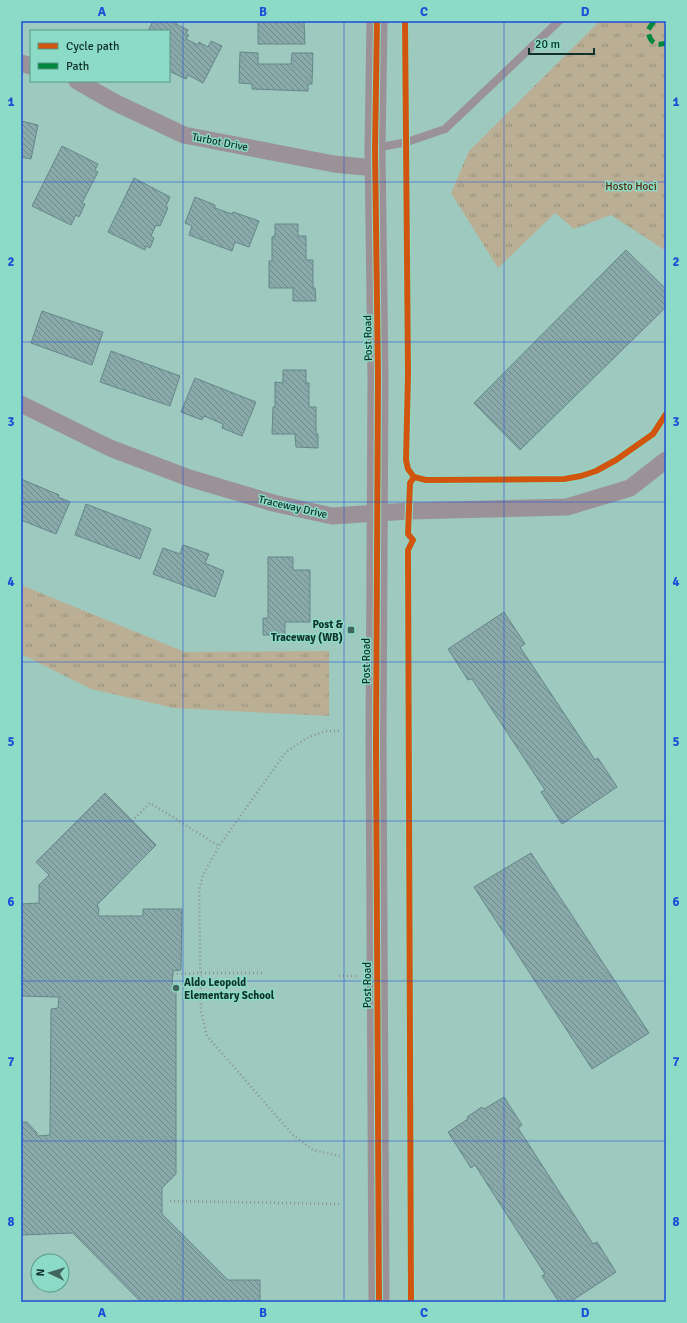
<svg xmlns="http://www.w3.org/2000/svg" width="687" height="1323" viewBox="0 0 687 1323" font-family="Signika,sans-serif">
  <defs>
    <pattern id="grass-tufts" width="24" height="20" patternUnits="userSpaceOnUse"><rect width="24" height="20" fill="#baaf95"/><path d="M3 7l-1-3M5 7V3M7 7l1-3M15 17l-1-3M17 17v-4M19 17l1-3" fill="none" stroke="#968f7a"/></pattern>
    <pattern id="building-back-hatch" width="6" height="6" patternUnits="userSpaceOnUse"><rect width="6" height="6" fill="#89a9ab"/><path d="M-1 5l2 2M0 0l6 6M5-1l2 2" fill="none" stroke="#6e8a8b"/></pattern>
  </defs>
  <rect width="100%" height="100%" fill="#9dc9be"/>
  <!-- grass -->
  <path fill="url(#grass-tufts)" d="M600,21h66v230l-55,-36 -37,14 -19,-16 -57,55 -47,-75 18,-42z
    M21,585l164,67 144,-1v65l-155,-8 -83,-19 -70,-35z"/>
  <!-- building -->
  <path fill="url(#building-back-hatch)" stroke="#668789" d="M153,21h24l-1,3 12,6 -2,4 3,1 -3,4 12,6 1,-3 9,5 3,-6 11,5 -19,37 -15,-8 -2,4 -17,-8v-40h-21z
    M258,21h46l1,23h-47z
    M240,52l18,1v11h33l1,-11h21l-1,31h-4v7l-56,-2v-5l-13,-1z
    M21,121l17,4 -7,34 -10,-2z
    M62,146l36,18 -3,6 3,2 -16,31 3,1 -6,13 -3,-2 -5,10 -39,-19z
    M134,178l36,19 -4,9 2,2 -8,18 -4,-1 -5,11 3,2 -4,10 -4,-2 -1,4 -37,-18z
    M195,197l20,8v3l17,6 1,-2 26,9 -10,26 -14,-5 -3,9 -43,-16 3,-9 -7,-3z
    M275,224h23v12h8v24h7v28h2l1,13h-23v-13h-24v-27h3v-24l3,-1z
    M626,250l40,39v18l-146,143 -46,-47z
    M42,311l61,21 -11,33 -61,-22z
    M111,351l69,25 -10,30 -70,-24z
    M283,370h23v13h3v24h7v27h2v14l-22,-1 -1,-13h-23l1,-27h2v-25l8,1z
    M195,378l61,24 -14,34 -20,-8 1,-4 -19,-8 -2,4 -21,-8z
    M21,479l38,16 -1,2 12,5 -14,32 -35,-14z
    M86,504l65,25 -11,30 -65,-24z
    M183,545l26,9 -4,9 19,8 -9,26 -62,-23 10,-26 17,6z
    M268,557h25v13h17v52h-25v13h-22v-17h5z
    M504,612l21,32 -5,3 75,113 3,-2 19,29 -55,37 -21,-32 4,-2 -73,-111 -4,1 -20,-31z
    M105,793l51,52 -59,60 2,4 -1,7h45v-7h39l-1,61 -8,1 -1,14h4v189l-14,14v26l66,66h32v22h-119l-68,-69 -52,2v-113h6l10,11v3l13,-1 1,-126 7,-1 1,-11 -38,-1v-92l18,-1v-18l10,-10 -13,-13z
    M531,853l118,180 -57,36 -118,-182z
    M504,1097l18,28 -4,3 75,116 4,-2 19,30 -46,30h-11l-17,-26 3,-2 -70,-109 -4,3 -23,-36 20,-13 -1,-2 15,-10 2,2z"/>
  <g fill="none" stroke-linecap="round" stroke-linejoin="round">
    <!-- path -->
    <path stroke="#8e9393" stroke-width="2.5" stroke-dasharray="1 3" stroke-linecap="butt" d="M339,731h-13l-19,7 -21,14 -67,94 -16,29 -4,16 2,120 6,25 85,98 21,16 27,6
      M132,821l18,-18 69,43
      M173,974l27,-1h65
      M339,976h18
      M170,1201l171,3"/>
    <!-- service -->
    <path stroke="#9a9296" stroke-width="8" d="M376,148l31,-6 38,-13 114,-108"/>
    <!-- minor -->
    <path stroke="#9a9296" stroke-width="17" d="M21,63l10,3
      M77,81l37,21 70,33 150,29 41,4
      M21,404l89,44 79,30 84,25 59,13 77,-5 158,-4 63,-19 36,-28"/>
    <!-- tertiary -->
    <path stroke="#9a9296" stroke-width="21" d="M377,21l-2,128 3,228 -2,367 3,558"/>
    <!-- quiet -->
    <path stroke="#00873e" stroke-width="5" stroke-dasharray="10 5" stroke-linecap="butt" d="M654,21l-6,9c1,11 7,17 18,13"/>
    <!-- cycleway casing -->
    <g stroke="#8bdbc6" stroke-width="8">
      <path id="cycleway" d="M377,21l-2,128 3,228 -2,367 3,558
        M405,21l3,354 -2,85 2,9 6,8 12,3 138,-1 17,-3 15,-5 20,-11 37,-26 13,-20
        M411,1302l-3,-752 5,-10 -5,-6 2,-51 4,-6"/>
    </g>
    <!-- cycleway -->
    <use href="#cycleway" stroke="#d2550f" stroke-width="6"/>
  </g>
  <!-- grid -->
  <path fill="none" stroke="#1d4ed8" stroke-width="1" stroke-opacity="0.55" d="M183,21v1281M344,21v1281M504,21v1281M21,182h645M21,342h645M21,502h645M21,662h645M21,821h645M21,981h645M21,1141h645"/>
  <!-- markers -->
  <g fill="#41665d" stroke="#8bdbc6" stroke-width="1.5">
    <rect x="347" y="626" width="8" height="8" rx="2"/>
    <circle cx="176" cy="988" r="4"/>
  </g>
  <g text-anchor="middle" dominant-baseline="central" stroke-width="3" stroke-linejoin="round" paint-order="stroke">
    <!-- street labels -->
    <g font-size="11" fill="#0f3129" stroke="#8bdbc6">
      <text transform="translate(220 142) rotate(11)">Turbot Drive</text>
      <text transform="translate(368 338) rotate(-91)">Post Road</text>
      <text transform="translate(293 507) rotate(13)">Traceway Drive</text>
      <text transform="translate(366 661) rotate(-90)">Post Road</text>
      <text transform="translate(367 985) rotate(-90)">Post Road</text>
    </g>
    <!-- park labels -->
    <g font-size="11" fill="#562d0c" stroke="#8bdbc6">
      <text x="631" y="186">Hosto Hoci</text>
    </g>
    <!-- poi labels -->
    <g font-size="11" font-weight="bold" fill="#0f3129" stroke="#8bdbc6" text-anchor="end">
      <text x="343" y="624">Post &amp;<tspan x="343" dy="13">Traceway (WB)</tspan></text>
      <text x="184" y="982" text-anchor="start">Aldo Leopold<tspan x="184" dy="13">Elementary School</tspan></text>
    </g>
  </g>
  <!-- border -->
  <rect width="687" height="1323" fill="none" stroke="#8bdbc6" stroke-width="44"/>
  <!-- legend -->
  <rect x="30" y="30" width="140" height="52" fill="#8bdbc6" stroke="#599787"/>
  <rect x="38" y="43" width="20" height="6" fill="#d2550f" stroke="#599787"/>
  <text x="66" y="50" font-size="12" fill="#0f3129">Cycle path</text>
  <rect x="38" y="63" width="20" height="6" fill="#00873e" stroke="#599787"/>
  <text x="66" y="70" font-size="12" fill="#0f3129">Path</text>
  <!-- north arrow -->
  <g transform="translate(50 1273) rotate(274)"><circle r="19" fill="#8bdbc6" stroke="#599787"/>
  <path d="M0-3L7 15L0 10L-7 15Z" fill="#41665d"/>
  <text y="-6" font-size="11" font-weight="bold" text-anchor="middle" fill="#0f3129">N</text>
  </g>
  <!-- scale -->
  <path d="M529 48v6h65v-6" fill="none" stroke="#0f3129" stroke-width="2"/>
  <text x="535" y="48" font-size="12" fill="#0f3129" stroke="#8bdbc6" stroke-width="3" paint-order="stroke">20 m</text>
  <rect x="22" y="22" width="643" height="1279" fill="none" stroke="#1d4ed8" stroke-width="1.5"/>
  <g font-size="13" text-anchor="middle" font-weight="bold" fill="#1d4ed8">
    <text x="102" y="16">A</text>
    <text x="263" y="16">B</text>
    <text x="424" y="16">C</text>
    <text x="585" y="16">D</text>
    <text x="11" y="106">1</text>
    <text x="676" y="106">1</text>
    <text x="11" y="266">2</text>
    <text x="676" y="266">2</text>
    <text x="11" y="426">3</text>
    <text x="676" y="426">3</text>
    <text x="11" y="586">4</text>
    <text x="676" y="586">4</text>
    <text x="11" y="746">5</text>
    <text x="676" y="746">5</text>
    <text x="11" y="906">6</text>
    <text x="676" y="906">6</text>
    <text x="11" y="1066">7</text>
    <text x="676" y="1066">7</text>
    <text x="11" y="1226">8</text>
    <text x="676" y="1226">8</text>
    <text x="102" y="1317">A</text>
    <text x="263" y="1317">B</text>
    <text x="424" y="1317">C</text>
    <text x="585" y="1317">D</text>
  </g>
</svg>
